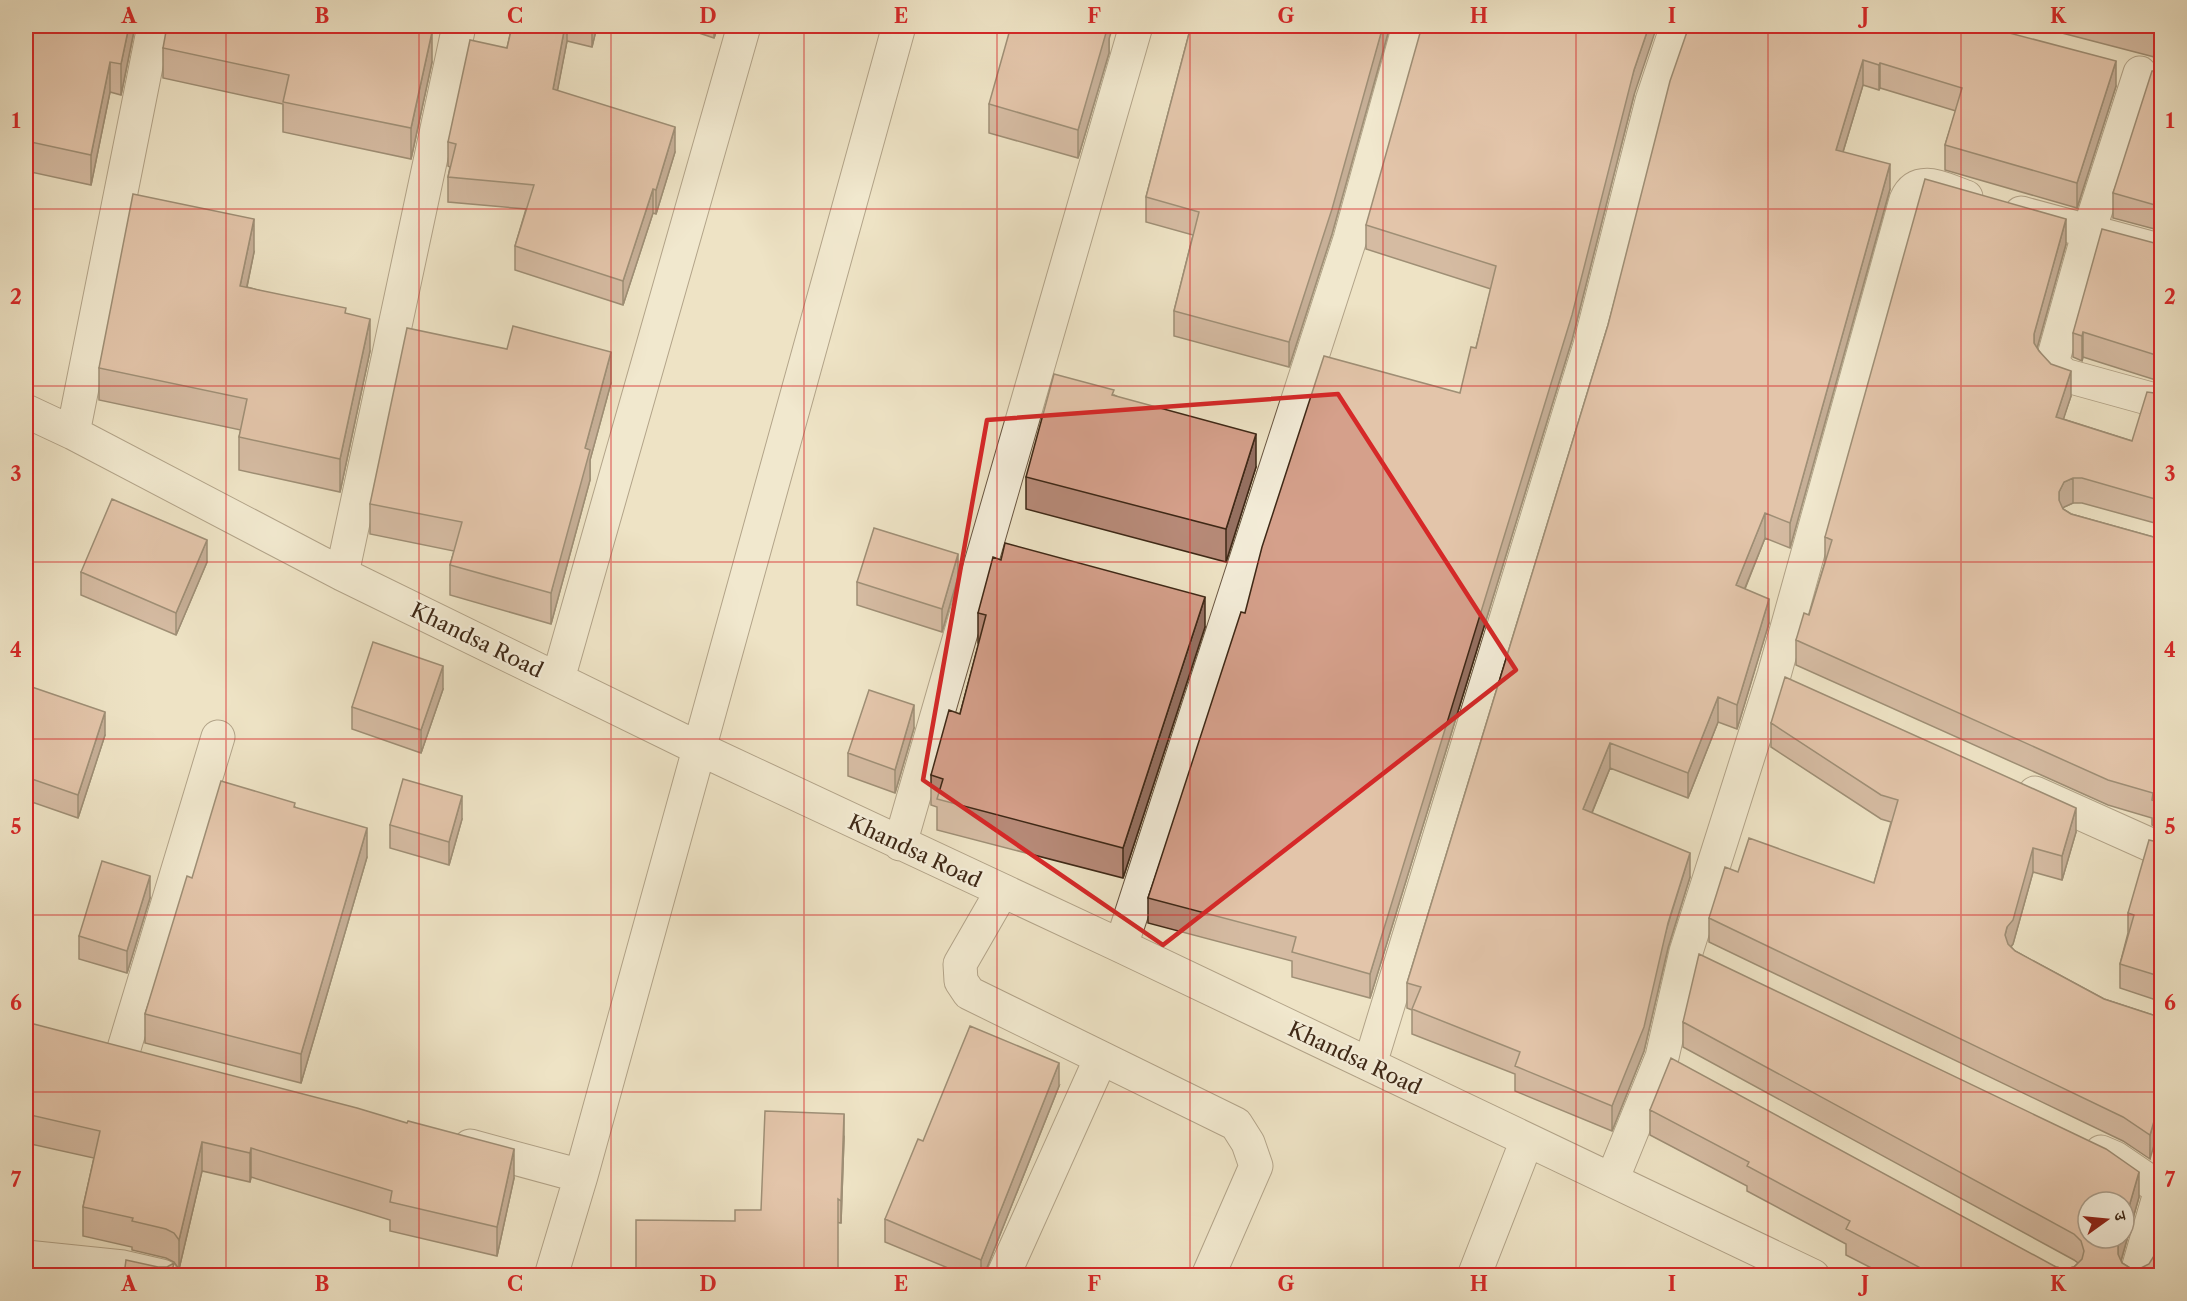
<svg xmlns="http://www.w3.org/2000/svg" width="2187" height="1301" viewBox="0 0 2187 1301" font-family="'Libre Caslon Text','Noto Serif Devanagari',serif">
  <rect width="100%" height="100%" fill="#eee3c5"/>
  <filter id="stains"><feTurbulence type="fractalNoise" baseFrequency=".00333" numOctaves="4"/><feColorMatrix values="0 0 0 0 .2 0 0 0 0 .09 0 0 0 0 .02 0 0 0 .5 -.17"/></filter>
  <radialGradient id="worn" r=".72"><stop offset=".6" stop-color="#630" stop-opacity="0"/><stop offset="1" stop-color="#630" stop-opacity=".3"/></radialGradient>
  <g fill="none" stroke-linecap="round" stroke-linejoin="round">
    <!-- minor casing -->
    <g stroke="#6a5742" stroke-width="35">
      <path id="minor" d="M2140,73l-51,158 -37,132 12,12 98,27
        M2021,213l141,38
        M26,411l47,22 269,141 358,175 421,197 692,330
        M73,433l81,-407
        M342,574l117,-548
        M558,679l186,-653
        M2035,793l127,57
        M900,844l236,-818
        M1002,891l-42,73 1,17 8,12 267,131 12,19 8,23 -48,110
        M1121,946l229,-707 59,-213
        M122,1055l96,-318
        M1370,1064l220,-719 62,-244 25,-75
        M470,1146l111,30
        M2101,1152l14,6 47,32
        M1612,1180l50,-123 24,-105 88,-277 132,-475c12,-27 39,-10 60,-3
        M26,1257l97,10 39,9
        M551,1276l30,-100 318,-1150
        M1003,1276l98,-218
        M1474,1276l53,-136
        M2136,1276l26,-90"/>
    </g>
    <!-- minor -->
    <use href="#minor" stroke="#f4edd9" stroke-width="33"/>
  </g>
  <!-- wall -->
  <path fill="#b78a78" stroke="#3e2816" stroke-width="1.5" d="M26,26h109l-14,69 -11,-3 -19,93 -65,-14z
    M512,26h85l-5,21 -25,-6 -10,50 118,61 -19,62 -3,-1 -30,92 -108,-35v-24l11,-37 -78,-7v-25l2,-10 -2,-1v-24l59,-94z
    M678,26h40l-4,12z
    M1191,26h199l-58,208 -43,133 -115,-31v-25l19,-76 -47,-13v-25z
    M1689,26l427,60 -39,122 -132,-38v-25l11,-34 -76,-23 -1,2 -16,-5 -20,67 47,37 -100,359 -25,-10 -20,51 24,34 -32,106 -19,-7 -30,76 -78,-30 -18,45 98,64 -22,71 -24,103 -32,80 -97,-40v-17l-103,-40v-24l-5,-2v-25l201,-658z
    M2035,26h127v33z
    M1109,39v14l-31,105 -89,-25v-29z
    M163,48l269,14 -21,97 -128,-27v-28l-120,-26z
    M2162,71v160l-49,-13v-25z
    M1634,95l-62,245 -202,658 -78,-21v-16l-144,-38v-25l97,-285 215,-220 16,-45 15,-59 -125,-40v-24z
    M2066,244l-29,104 34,48 -8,23 69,22 30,-47v131l-80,-22h-9l-9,4 -1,2 8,5 86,24h5v291l-10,-4v-7l-44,-13 -312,-140v-25l13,-25 16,-53v-25z
    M2158,244h4v138l-79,-25 -1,4 -9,-4v-24z
    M254,252l-7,35 99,27 24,37 -30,141 -101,-22v-33l2,-7 -142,-30v-32z
    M507,349l104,34 -21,77v20l-39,144 -101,-29v-30l4,-14 -84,-17v-30z
    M1114,395l142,72 -30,95 -200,-53v-32z
    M207,562l-31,73 -95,-40v-23z
    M958,577l-16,55 -85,-27v-23z
    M978,613l227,14 -82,251 -186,-48v-23l-6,-2v-30l29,-61 19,-71h-1z
    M26,685l79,50 -27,83 -52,-18z
    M443,689l-22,64 -69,-24v-22z
    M1771,723l305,109 -14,48 -29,-8 -20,72 -2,3 4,4 89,48 52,17 -6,143 -27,-18 -414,-199v-24l165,-35 17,-61 -10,-3 -110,-72z
    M914,728l-19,65 -47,-17v-23z
    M295,807l72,50 -66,226 -156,-40v-29l47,-136z
    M462,819l-13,46 -59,-17v-23z
    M2162,843v159l-42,-14v-24l8,-31v-20z
    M150,898l-23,75 -48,-14v-23z
    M1683,1022l456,175 -18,64 1,2 8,5 32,7h-277l-39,-20v-11l-99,-53v-5l-97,-51v-25l406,157 9,2 9,-2 4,-4 -4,-3 -391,-213z
    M26,1028l488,150 -17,78 -107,-25v-11l-139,-43 -1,5 -48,-11 -23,98 -5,-7 -8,-4 -34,-8v-3l-49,-11v-29l11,-49 -68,-15z
    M1059,1086l-75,189h-19l-80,-33v-23z
    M844,1137l-3,86 -80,-13z"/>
  <!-- shaded-wall -->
  <path fill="#957061" stroke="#3e2816" stroke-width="1.5" d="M129,26h6l-14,69v-31z
    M565,26h2v15l-14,73v-25z
    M592,26h5l-5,21z
    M714,26h4l-4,12z
    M1105,26h8l-4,13v14l-31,105v-28z
    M1383,26h7l-58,208 -43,133v-25z
    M1649,26h8l-23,69 -62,245 -202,658v-24l264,-904z
    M432,32v30l-21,97v-31z
    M1863,60v25l-27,90v-25z
    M2116,61v25l-39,122v-25z
    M110,62v30l-19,93v-30z
    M1880,63v25l-1,2v-25z
    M675,127v25l-19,62v-24z
    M1890,164v25l-100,359v-25z
    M653,189v24l-30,92v-24z
    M254,219v33l-14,67v-33z
    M2066,219v25l-32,115v-25z
    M370,319v32l-30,141v-33z
    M2083,332v25l-1,4v-25z
    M611,352v31l-21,77v20l-39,144v-31l34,-145z
    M2071,371v25l-15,46v-25z
    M1256,434v33l-30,95v-33z
    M2073,478v25l-9,4 -5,9v-24l5,-10z
    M1765,513v25l-29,72v-25z
    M207,540v22l-31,73v-22z
    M958,554v23l-16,55v-23z
    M1205,597v30l-82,251v-30z
    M1769,599v24l-32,106v-24z
    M443,666v23l-22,64v-23z
    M1718,697v25l-30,76v-25z
    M914,705v23l-19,65v-23z
    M105,712v23l-27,83v-23z
    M1610,743v25l-27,66v-25z
    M462,796v23l-13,46v-23z
    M2076,808v24l-14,48v-24z
    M367,828v29l-66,226v-29z
    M2033,848v24l-20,72 -6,7 -2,-16 2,-8z
    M1690,853v24l-22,71 -24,103 -32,80v-25z
    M150,876v22l-23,75v-22z
    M1059,1063v23l-75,189h-3v-15z
    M2162,1094v24l-12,41v-24z
    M844,1114v23l-3,86v-22z
    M202,1142v29l-23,98v-29z
    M251,1148v29l-1,5v-29z
    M514,1149v29l-17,78v-29z
    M2139,1172v25l-21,74v-26l2,-7h4v-14z"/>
  <!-- building -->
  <path fill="#d5a08b" stroke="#3e2816" stroke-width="1.5" d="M26,26h103l-8,38 -11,-2 -19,93 -65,-14z
    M167,26h234l31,6 -21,96 -128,-26 6,-27 -126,-27z
    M512,26h53l-12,63 122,38 -19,63 -3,-1 -30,92 -108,-35 19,-61 -86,-8 8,-33 -8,-2 22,-102 37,8z
    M1011,26h97l-30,104 -89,-26z
    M1191,26h192l-51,183 -43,133 -115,-31 25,-99 -53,-15z
    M1422,26h227l-15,44 -62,245 -202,659 -78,-22 4,-15 -148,-39 93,-286 4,1 17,-66 62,-191 136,37 11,-46 5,1 20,-82 -130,-41z
    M1689,26h294l133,35 -39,122 -132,-38 17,-57 -82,-25 -1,2 -16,-5 -27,90 54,14 -100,359 -25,-10 -29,72 33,14 -32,106 -19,-8 -30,76 -78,-30 -27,66 107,44 -22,70 -24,104 -32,79 -97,-40 5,-14 -108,-43 9,-22 -14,-4 201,-658 62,-244z
    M2128,26h34v8z
    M2152,71h10v136l-49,-14z
    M1925,179l141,40 -32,115v9l5,8 12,13 20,7 -15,46 76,24 15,-49 15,2v107l-80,-23h-9l-9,4 -5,10v8l4,9 8,5 86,24h5v266l-10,-4 1,-7 -45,-13 -312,-140 8,-27 5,2 23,-75 -7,-3z
    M133,194l121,25 -14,67 106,22 -1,5 25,6 -30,140 -101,-22 8,-38 -148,-31z
    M2102,229l56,15h4v113l-79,-25 -1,4 -9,-3z
    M513,326l98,26 -26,96 5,2 -39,143 -101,-28 12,-43 -92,-18 37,-176 100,21z
    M1054,374l60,16 -2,5 144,39 -30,95 -200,-52z
    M112,499l95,41 -31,73 -95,-41z
    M874,528l84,26 -16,55 -85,-27z
    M1005,543l200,54 -82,251 -186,-49 6,-20 -12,-4 18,-65 11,4 26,-99 -8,-2 15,-56 8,3z
    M373,642l70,24 -22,64 -69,-23z
    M1785,677l291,131 -14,48 -29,-8 -20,72 -6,7 -2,8 3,9 7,7 89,48 52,17 6,-1v79l-12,41 -27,-18 -414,-199 16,-51 13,5 11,-34 125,45 24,-83 -17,-5 -110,-72z
    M26,685l79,27 -27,83 -52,-18z
    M869,690l45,15 -19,65 -47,-17z
    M403,779l59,17 -13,46 -59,-17z
    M221,781l74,22 -1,4 73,21 -66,226 -156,-40 42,-138 5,2z
    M2149,840l13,3v134l-42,-13 14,-49 -6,-2z
    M102,861l48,15 -23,75 -48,-15z
    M1699,954l407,195 33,23 -15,52v-22h-36v36h32l-2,7v9l4,9 8,5h11l8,-4 5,-8 8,-25v44h-228l-88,-46 4,-8 -103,-55 2,-4 -99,-52 21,-52 385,209 9,2 9,-2 8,-8 2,-8 -3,-10 -7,-7 -391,-212z
    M30,1023l327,85 50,15 1,-2 106,28 -17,78 -107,-25 2,-11 -141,-43 -1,5 -48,-11 -23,98 -5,-7 -8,-4 -34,-8 1,-3 -50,-11 17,-76 -74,-17v-86h3z
    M970,1026l89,37 -78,197 -96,-41 33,-80 5,2z
    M765,1111l79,3 -3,87 -3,-2v76h-202v-55l99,1v-11h26z
    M126,1260l32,7h9l7,-4 -2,8 25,4h-73z"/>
  <!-- marked area -->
  <path d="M0 0H2187V1301H0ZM1338,394l178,276 -353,275 -240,-165 64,-360z" fill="#eee3c5" fill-opacity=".55" fill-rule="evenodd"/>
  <path fill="none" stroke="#d62828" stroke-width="4.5" stroke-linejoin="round" d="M1338,394l178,276 -353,275 -240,-165 64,-360z"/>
  <!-- grid -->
  <path fill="none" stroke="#d62828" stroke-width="1.5" stroke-opacity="0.55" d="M226,26v1250M419,26v1250M611,26v1250M804,26v1250M997,26v1250M1190,26v1250M1383,26v1250M1576,26v1250M1768,26v1250M1961,26v1250M26,209h2136M26,386h2136M26,562h2136M26,739h2136M26,915h2136M26,1092h2136"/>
  <g text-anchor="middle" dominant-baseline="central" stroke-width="4.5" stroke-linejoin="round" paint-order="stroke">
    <!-- street labels -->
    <g font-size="21" fill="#3e2816" stroke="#f4edd9">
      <text transform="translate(477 640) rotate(26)">Khandsa Road</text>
      <text transform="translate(915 851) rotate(25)">Khandsa Road</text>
      <text transform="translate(1355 1058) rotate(25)">Khandsa Road</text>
    </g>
  </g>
  <!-- margin -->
  <rect width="2187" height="1301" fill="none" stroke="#eee3c5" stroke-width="66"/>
  <!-- north arrow -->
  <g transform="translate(2106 1220) rotate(75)"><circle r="28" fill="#f4edd9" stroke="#ab9e8b" stroke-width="1.5"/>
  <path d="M0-4.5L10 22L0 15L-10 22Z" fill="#8f2418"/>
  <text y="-9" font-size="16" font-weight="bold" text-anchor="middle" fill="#3e2816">उ</text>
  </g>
  <rect x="33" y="33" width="2121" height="1235" fill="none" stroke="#d62828" stroke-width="2"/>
  <g font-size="20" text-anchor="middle" font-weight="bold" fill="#d62828">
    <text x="129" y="23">A</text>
    <text x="322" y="23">B</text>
    <text x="515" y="23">C</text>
    <text x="708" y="23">D</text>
    <text x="901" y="23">E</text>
    <text x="1094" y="23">F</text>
    <text x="1286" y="23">G</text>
    <text x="1479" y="23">H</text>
    <text x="1672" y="23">I</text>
    <text x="1865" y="23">J</text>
    <text x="2058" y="23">K</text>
    <text x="16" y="128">1</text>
    <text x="2170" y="128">1</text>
    <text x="16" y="304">2</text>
    <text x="2170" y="304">2</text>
    <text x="16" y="481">3</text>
    <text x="2170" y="481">3</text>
    <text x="16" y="657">4</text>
    <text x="2170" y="657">4</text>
    <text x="16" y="834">5</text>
    <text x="2170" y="834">5</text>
    <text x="16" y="1010">6</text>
    <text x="2170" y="1010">6</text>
    <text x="16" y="1187">7</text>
    <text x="2170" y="1187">7</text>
    <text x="129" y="1291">A</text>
    <text x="322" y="1291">B</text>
    <text x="515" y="1291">C</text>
    <text x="708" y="1291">D</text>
    <text x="901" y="1291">E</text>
    <text x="1094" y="1291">F</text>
    <text x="1286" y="1291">G</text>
    <text x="1479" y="1291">H</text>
    <text x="1672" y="1291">I</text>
    <text x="1865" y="1291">J</text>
    <text x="2058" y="1291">K</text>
  </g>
  <rect width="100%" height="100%" filter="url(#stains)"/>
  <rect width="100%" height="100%" fill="url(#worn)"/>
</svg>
